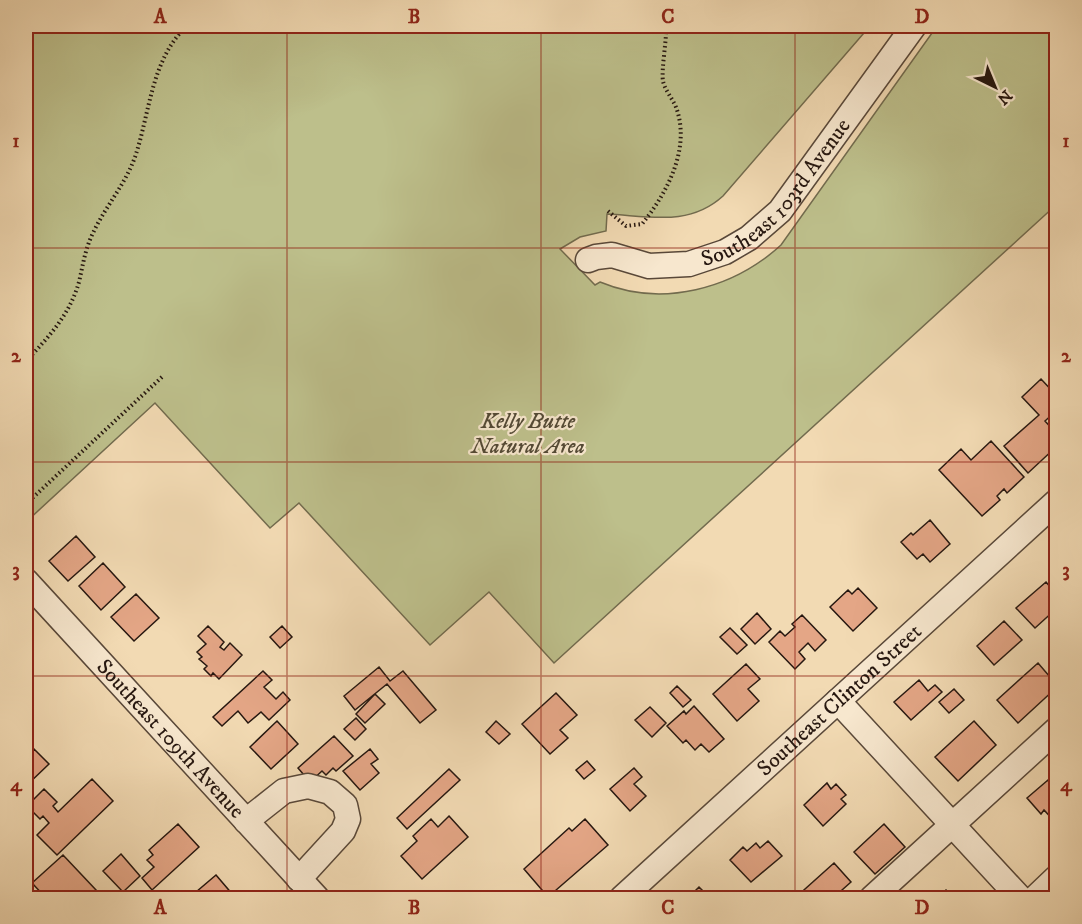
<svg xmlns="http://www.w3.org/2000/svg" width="1082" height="924" viewBox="0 0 1082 924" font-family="'IM FELL DW Pica',serif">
  <rect width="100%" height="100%" fill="#f2dab3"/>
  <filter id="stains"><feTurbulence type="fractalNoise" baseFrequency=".00333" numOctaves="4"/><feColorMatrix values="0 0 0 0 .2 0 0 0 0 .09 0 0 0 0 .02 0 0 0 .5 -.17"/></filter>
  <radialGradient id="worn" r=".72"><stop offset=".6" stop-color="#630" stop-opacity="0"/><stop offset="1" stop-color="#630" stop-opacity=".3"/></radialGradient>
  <!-- green -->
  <path fill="#bdbf8b" stroke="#726b4e" stroke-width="1.5" d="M26,26h844l-147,170c-34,31 -74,20 -116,18l-1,17 -26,6 -20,12 35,36 5,-3c62,26 133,7 181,-37l156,-219h119v179l-502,458 -65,-71 -59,53 -131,-142 -29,25 -115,-125 -129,119z"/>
  <!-- building -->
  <path fill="#e4a686" stroke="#261710" stroke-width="1.5" d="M1056,362v12l-6,-6z
    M1041,379l15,16v16l-11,10 11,12v14l-28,26 -24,-27 35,-31 -17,-18z
    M991,441l33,36 -17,16 -3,-4 -7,7 3,4 -18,16 -43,-46 22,-21 10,11z
    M930,520l20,24 -20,18 -7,-8 -6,5 -16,-17 10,-9 2,2z
    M76,536l19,21 -27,24 -19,-20z
    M103,563l22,24 -24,23 -22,-24z
    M1046,582l10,12v15l-21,19 -19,-20z
    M858,588l19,20 -24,23 -23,-24 18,-17 4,4z
    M136,594l23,24 -25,23 -23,-24z
    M757,613l14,16 -16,15 -14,-15z
    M802,615l24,25 -11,11 -7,-8 -9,9 6,7 -10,10 -26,-27 11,-11 5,5 10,-9 -3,-3z
    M1004,621l18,19 -28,25 -17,-19z
    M208,626l16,16 -4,5 4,3 6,-7 12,12 -23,24 -6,-6 -2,3 -7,-7 3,-3 -8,-7 3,-2 -5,-5 9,-8 -8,-8z
    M282,626l10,11 -12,11 -10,-11z
    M730,628l17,17 -10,9 -17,-17z
    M1038,663l18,21v4l-38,35 -21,-23z
    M746,664l14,15 -12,10 11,12 -22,20 -24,-27z
    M379,667l11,14 13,-10 33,39 -16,13 -33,-39 -32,26 -11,-14z
    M263,671l9,9 -8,7 12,12 7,-7 7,8 -21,20 -8,-8 -13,11 -10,-12 -16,15 -9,-9z
    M919,680l9,11 7,-6 7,7 -31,28 -17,-18z
    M677,686l14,14 -8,7 -13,-14z
    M954,689l10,11 -15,13 -10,-11z
    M556,693l21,22 -17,15 8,8 -18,16 -28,-30z
    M375,694l10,10 -20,19 -9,-9z
    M694,706l30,33 -15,13 -8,-8 -6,6 -9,-10 -3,3 -16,-17 17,-15 2,3z
    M650,707l16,16 -14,14 -17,-17z
    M356,718l10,11 -11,11 -11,-11z
    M277,721l21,23 -27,25 -21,-22z
    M496,721l14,13 -11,10 -13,-12z
    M974,721l22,24 -38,36 -23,-24z
    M334,736l19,20 -17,15 -3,-3 -7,7 -4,-4 -12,11 -12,-14z
    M34,749l15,15 -23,22v-29z
    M370,749l8,10 -7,5 8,9 -19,17 -17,-19z
    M587,761l8,9 -11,9 -8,-9z
    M634,768l8,9 -8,7 12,12 -16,15 -20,-22z
    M449,769l11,11 -53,49 -10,-11z
    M92,779l21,22 -56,54 -20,-20 12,-12 -6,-7 -3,3 -13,-13 17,-17 13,13 -4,4 5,6z
    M1048,780l6,7 2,-3v39l-12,-13 -3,4 -14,-16z
    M827,783l4,6 5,-5 10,11 -5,4 5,5 -23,22 -19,-21z
    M449,816l19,21 -46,42 -21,-23 16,-15 -4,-5 18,-17 7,8z
    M585,819l23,26 -60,52 -24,-28 45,-41 3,3z
    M178,824l21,23 -47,43 -10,-12 12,-11 -7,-7 6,-5 -4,-5z
    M884,824l21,23 -30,27 -21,-22z
    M768,841l14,15 -31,26 -21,-22 13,-13 4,4 9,-8 4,5z
    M121,854l19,22 -17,16 -20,-21z
    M63,855l33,35 -9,8h-41l-14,-15z
    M834,863l17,19 -18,16h-38z
    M216,875l17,20 -4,3h-40z
    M699,887l11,11h-26l-2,-2 6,-5 4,3z
    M946,890l7,8h-17z"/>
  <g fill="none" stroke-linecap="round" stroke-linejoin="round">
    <!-- minor casing -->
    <g stroke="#594839" stroke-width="27">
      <g id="minor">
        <path id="s1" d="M588,260l8,-3 16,-2 37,11 40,-2 36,-12 24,-14 31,-27 134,-185"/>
        <path id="s2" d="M26,581l291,317"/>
        <path d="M838,701l182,197"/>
        <path d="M246,821l38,-30 24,-5 22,6 15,13 3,14 -5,12 -44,48"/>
        <path id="s3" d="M622,898l434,-396"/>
        <path d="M872,898l184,-168"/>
        <path d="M1035,898l21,-20"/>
      </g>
    </g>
    <!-- path -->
    <path stroke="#261710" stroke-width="4" stroke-dasharray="1.5 3" stroke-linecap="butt" d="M608,211l18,15 16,-2c25,-31 48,-74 35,-114 -3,-10 -12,-19 -14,-29 -2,-11 4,-42 3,-55
      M26,361c23,-24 44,-47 53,-79 4,-17 6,-33 14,-49 12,-26 32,-48 42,-76 15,-44 16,-98 52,-131
      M26,504l136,-127"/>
    <!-- minor -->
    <use href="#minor" stroke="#f7e7ce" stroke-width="24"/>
  </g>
  <!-- grid -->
  <path fill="none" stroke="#8f2418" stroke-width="1.5" stroke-opacity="0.55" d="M287,26v872M541,26v872M795,26v872M26,248h1030M26,462h1030M26,676h1030"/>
  <g text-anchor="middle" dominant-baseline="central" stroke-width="4.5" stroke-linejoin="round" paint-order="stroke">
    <!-- street labels -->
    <g font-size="22" fill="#261710" stroke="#f7e7ce">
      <text stroke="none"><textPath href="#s1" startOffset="219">Southeast 103rd Avenue</textPath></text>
      <text stroke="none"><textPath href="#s3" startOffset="294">Southeast Clinton Street</textPath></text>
      <text stroke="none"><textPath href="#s2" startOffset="214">Southeast 109th Avenue</textPath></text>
    </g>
    <!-- park labels -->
    <g font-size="22" font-style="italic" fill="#534935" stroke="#f7e7ce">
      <text x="528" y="421">Kelly Butte<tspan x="528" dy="25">Natural Area</tspan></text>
    </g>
  </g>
  <!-- margin -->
  <rect width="1082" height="924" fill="none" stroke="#f2dab3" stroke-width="66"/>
  <!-- north arrow -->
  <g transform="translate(995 87) rotate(137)" stroke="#f7e7ce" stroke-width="4.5" paint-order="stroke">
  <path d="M0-4.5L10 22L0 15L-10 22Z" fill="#261710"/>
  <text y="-9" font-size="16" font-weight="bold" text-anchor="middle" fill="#261710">N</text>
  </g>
  <rect x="33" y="33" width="1016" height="858" fill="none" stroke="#8f2418" stroke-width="2"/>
  <g font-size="20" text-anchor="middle" font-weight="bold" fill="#8f2418">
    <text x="160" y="23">A</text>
    <text x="414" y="23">B</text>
    <text x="668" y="23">C</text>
    <text x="922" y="23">D</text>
    <text x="16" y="147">1</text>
    <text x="1066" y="147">1</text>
    <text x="16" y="362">2</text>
    <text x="1066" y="362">2</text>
    <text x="16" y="576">3</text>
    <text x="1066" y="576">3</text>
    <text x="16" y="791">4</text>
    <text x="1066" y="791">4</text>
    <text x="160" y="914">A</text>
    <text x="414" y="914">B</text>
    <text x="668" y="914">C</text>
    <text x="922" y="914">D</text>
  </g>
  <rect width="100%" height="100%" filter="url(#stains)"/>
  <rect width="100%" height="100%" fill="url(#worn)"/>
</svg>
